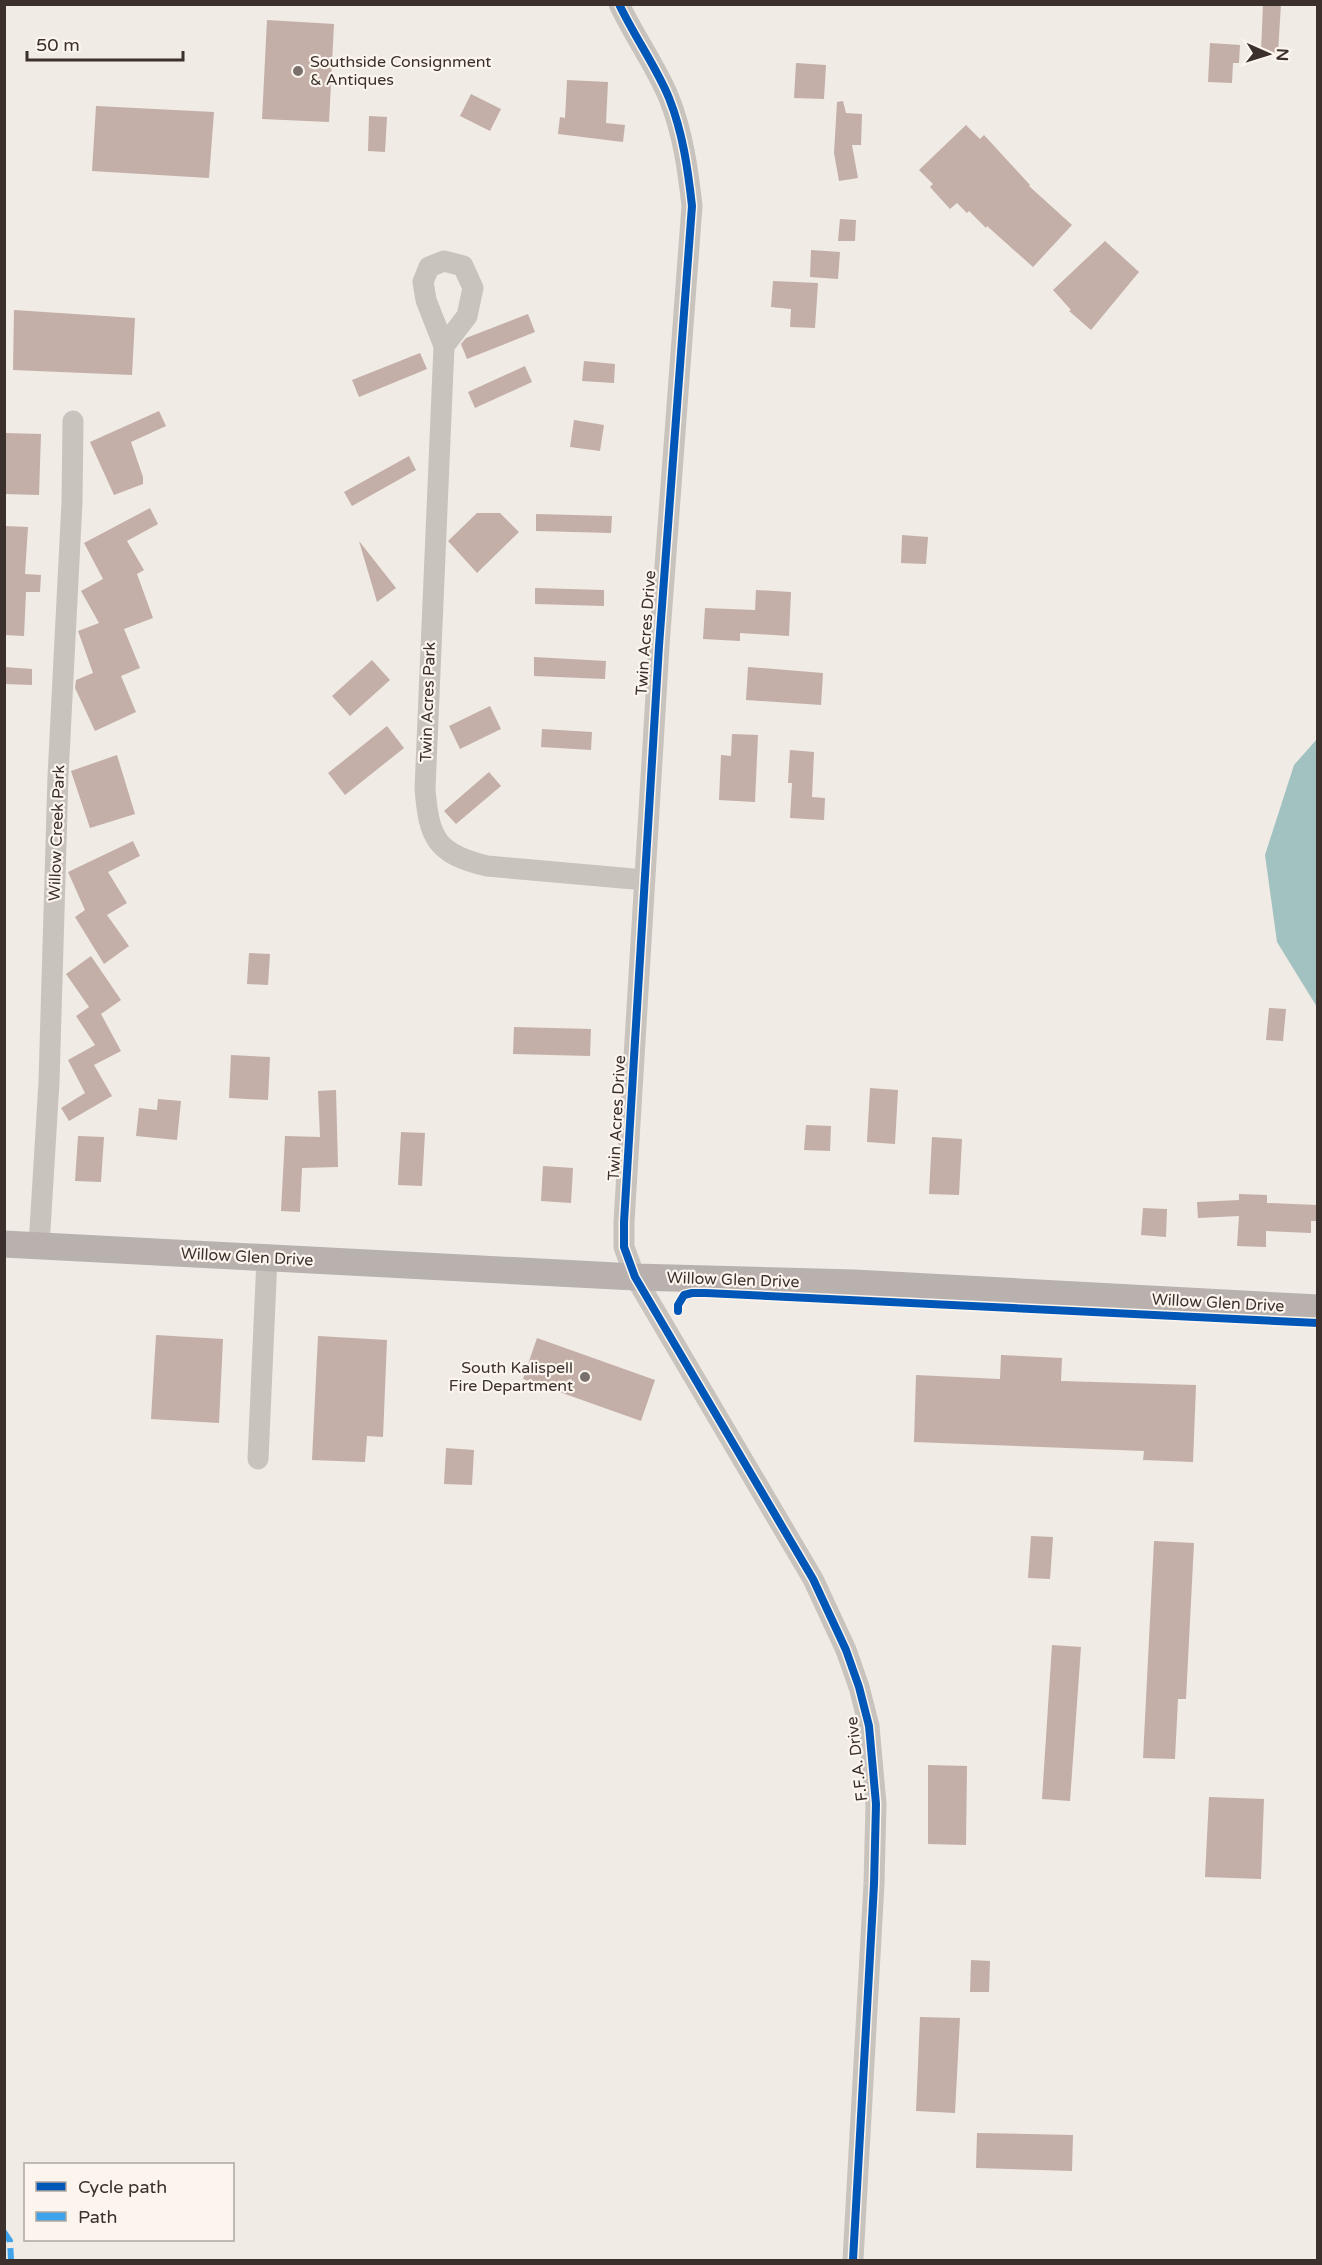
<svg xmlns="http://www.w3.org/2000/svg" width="1322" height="2265" viewBox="0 0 1322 2265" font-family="'Varela Round',sans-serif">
  <rect width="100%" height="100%" fill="#f0ebe5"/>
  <!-- water -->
  <path fill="#a1c2c1" d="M1317,739v268l-40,-65 -12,-87 29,-90z"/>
  <!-- building -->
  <path fill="#c3afa7" d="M1263,4h18l-3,49 -17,-1z
    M267,20l67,4 -5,98 -67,-3z
    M1210,43l30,2 -1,18h-6l-1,20 -24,-1z
    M796,63l30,2 -2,34 -30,-1z
    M567,80l41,2 -2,41 19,2 -2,17 -65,-8 2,-17 5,1z
    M471,94l30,15 -11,22 -30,-15z
    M843,101l3,12 16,1 -1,31h-9l6,33 -19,3 -5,-28 3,-51z
    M96,106l118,6 -5,66 -117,-7z
    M369,116l18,1 -2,35 -17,-1z
    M966,125l14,14 4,-4 46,50 -1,1 43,39 -39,42 -46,-41 -1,2 -17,-17 -2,2 -10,-10 -7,6 -20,-22 3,-3 -14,-14z
    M840,219l16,1 -1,21h-17z
    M1105,241l34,31 -48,58 -22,-19 2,-1 -18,-20z
    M811,250l29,2 -2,27 -28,-2z
    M773,281l45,2 -3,45 -25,-1 1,-18 -20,-2z
    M14,310l121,8 -3,57 -119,-5z
    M528,314l7,18 -68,27 -6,-15 5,-6z
    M420,353l7,16 -68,28 -7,-17z
    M584,361l31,3 -1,19 -32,-2z
    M525,366l7,16 -57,26 -7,-16z
    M159,411l7,15 -35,16 12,35v7l-29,11 -24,-53z
    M574,420l30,5 -4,26 -30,-4z
    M4,433l37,1 -2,61 -35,-1z
    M409,456l7,14 -64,36 -8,-14z
    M150,508l8,16 -31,17 17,29 -7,4 16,44 -29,11 16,39 -19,8 15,36 -41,19 -20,-43 1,-8 17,-7 -15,-42 21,-8 -18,-32 22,-12 -19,-36z
    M477,513h23l19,19 -42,41 -29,-32z
    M536,514l76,2 -1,17 -75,-2z
    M4,526l24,1 -3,47 16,1 -1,17h-14l-2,44 -20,-1z
    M902,535l26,2 -2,27 -25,-1z
    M359,541l37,47 -19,14z
    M535,588l69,2v16l-69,-2z
    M756,590l35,2 -2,44 -49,-3v8l-37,-2 2,-31 50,2z
    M534,657l72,4 -1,18 -71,-3z
    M372,660l18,20 -40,36 -18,-20z
    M4,667l28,2v16l-28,-1z
    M748,667l75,6 -2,32 -75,-5z
    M490,706l11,23 -41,20 -11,-23z
    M387,726l17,22 -59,47 -17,-22z
    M542,729l50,3 -1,18 -50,-3z
    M732,734l26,1 -3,67 -36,-2 2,-45 10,1z
    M790,750l24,2 -2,45 13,1 -1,22 -34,-2 2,-35h-4z
    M117,755l18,59 -45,14 -19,-57z
    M489,772l12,14 -45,38 -12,-13z
    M133,841l7,15 -32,16 19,31 -20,12 22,31 -25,18 -29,-47 10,-7 -17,-38z
    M249,953l21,1 -2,31 -21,-1z
    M91,956l30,44 -20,14 20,37 -27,14 18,31 -43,25 -8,-13 24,-15 -17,-33 27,-15 -19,-29 13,-9 -23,-33z
    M1269,1008l17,1 -3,32 -17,-1z
    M514,1027l77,2 -1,27 -77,-2z
    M231,1055l39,2 -2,43 -39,-2z
    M870,1088l28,2 -3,54 -28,-2z
    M336,1090l2,77 -36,1 -2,44 -19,-1 4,-75 35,1 -2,-46z
    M158,1099l23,2 -4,39 -41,-4 3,-28 18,2z
    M806,1125l25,1 -1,25 -26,-1z
    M401,1132l24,1 -3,53 -24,-1z
    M78,1136l26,1 -3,45 -26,-1z
    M932,1137l30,2 -3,56 -30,-1z
    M543,1166l30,2 -2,35 -30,-2z
    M1239,1194l28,1v8l50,2v16h-6v12l-45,-2v16l-29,-1 2,-30 -41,2 -1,-16 42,-2z
    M1143,1208l24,1 -1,28 -25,-2z
    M156,1335l67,4 -4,84 -68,-4z
    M318,1336l69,4 -4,97 -16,-1 -2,26 -53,-2z
    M537,1338l118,42 -14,41 -118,-42z
    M1001,1355l61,3 -1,23 135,4 -3,77 -50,-2 1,-9 -230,-9 2,-67 84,4z
    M446,1448l28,2 -2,35 -28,-1z
    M1031,1536l22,1 -3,42 -22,-1z
    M1154,1541l40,2 -8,156h-8l-3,60 -32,-1z
    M1052,1645l29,2 -11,154 -28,-2z
    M928,1765l39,1 -1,79 -38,-1z
    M1209,1797l55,2 -3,80 -56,-2z
    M971,1960l19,1 -1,31h-19z
    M920,2017l40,1 -5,95 -39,-2z
    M977,2133l96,2 -1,36 -96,-3z"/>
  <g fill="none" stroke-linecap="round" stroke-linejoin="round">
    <!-- minor -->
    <path stroke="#c9c3be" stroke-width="21" d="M619,4c15,32 38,64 50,94 14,35 19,72 23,108l-33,440 -35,576v25l11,30 178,302 33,71 13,37 10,39 7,78 -2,80 -21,376
      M444,346l-18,-46 -3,-18 6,-15 15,-6 19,5 10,22 -6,28 -23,30 -19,443c4,49 11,65 62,77l158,14
      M39,1246l10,-164 9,-306 14,-274 1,-81
      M258,1459l9,-201"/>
    <!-- major -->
    <path stroke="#b8b1ad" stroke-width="27" d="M4,1244l631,33 219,6 464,25"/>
    <!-- quiet -->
    <path stroke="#3fa3eb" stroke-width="6" stroke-dasharray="12 6" stroke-linecap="butt" d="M4,2232l6,9 1,19"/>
    <!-- cycleway casing -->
    <g stroke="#fbf5ee" stroke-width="11">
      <path id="cycleway" d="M619,4c15,32 38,64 50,94 14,35 19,72 23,108l-33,440 -35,576v25l11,30 178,302 33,71 13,37 10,39 7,78 -2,80 -21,376
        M678,1311v-6l6,-10 8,-2h14l612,30"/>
    </g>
    <!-- cycleway -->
    <use href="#cycleway" stroke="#0057b8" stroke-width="8"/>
  </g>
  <!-- markers -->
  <g fill="#7a716c" stroke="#fbf5ee" stroke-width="2">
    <circle cx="298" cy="71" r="6"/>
    <circle cx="585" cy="1377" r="6"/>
  </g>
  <g text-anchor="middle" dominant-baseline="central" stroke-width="4.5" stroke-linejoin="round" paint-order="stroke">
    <!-- poi labels -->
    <g font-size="16" fill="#3b302b" stroke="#fbf5ee" text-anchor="start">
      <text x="310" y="62">Southside Consignment<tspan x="310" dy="18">&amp; Antiques</tspan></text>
      <text x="573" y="1368" text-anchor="end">South Kalispell<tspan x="573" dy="18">Fire Department</tspan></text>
    </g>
    <!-- street labels -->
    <g font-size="16" fill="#3b302b" stroke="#fbf5ee">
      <text transform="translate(646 633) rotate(-86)">Twin Acres Drive</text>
      <text transform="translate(428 702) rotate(-88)">Twin Acres Park</text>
      <text transform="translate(57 833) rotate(-88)">Willow Creek Park</text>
      <text transform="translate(617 1118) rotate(-87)">Twin Acres Drive</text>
      <text transform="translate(247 1257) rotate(3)">Willow Glen Drive</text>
      <text transform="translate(733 1280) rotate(2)">Willow Glen Drive</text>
      <text transform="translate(1218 1303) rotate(3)">Willow Glen Drive</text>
      <text transform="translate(857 1759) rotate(-97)">F.F.A. Drive</text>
    </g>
  </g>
  <!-- border -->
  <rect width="1322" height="2265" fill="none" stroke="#3b302b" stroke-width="12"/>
  <!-- legend -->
  <rect x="24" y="2163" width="210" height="78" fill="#fbf5ee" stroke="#aea6a0" stroke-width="1.5"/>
  <rect x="36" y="2182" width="30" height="9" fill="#0057b8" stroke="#aea6a0" stroke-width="1.5"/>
  <text x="78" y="2193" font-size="18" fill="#3b302b">Cycle path</text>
  <rect x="36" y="2212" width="30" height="9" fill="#3fa3eb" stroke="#aea6a0" stroke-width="1.5"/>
  <text x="78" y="2223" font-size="18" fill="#3b302b">Path</text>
  <!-- north arrow -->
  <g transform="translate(1268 54) rotate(93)" stroke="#fbf5ee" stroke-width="4.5" paint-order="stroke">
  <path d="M0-4.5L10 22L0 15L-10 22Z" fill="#3b302b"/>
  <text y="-9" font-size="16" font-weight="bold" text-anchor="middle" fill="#3b302b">N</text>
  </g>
  <!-- scale -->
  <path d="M27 51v9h156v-9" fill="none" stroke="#3b302b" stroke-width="3"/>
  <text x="36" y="51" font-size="18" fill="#3b302b" stroke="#fbf5ee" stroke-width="4.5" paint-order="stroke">50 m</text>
</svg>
